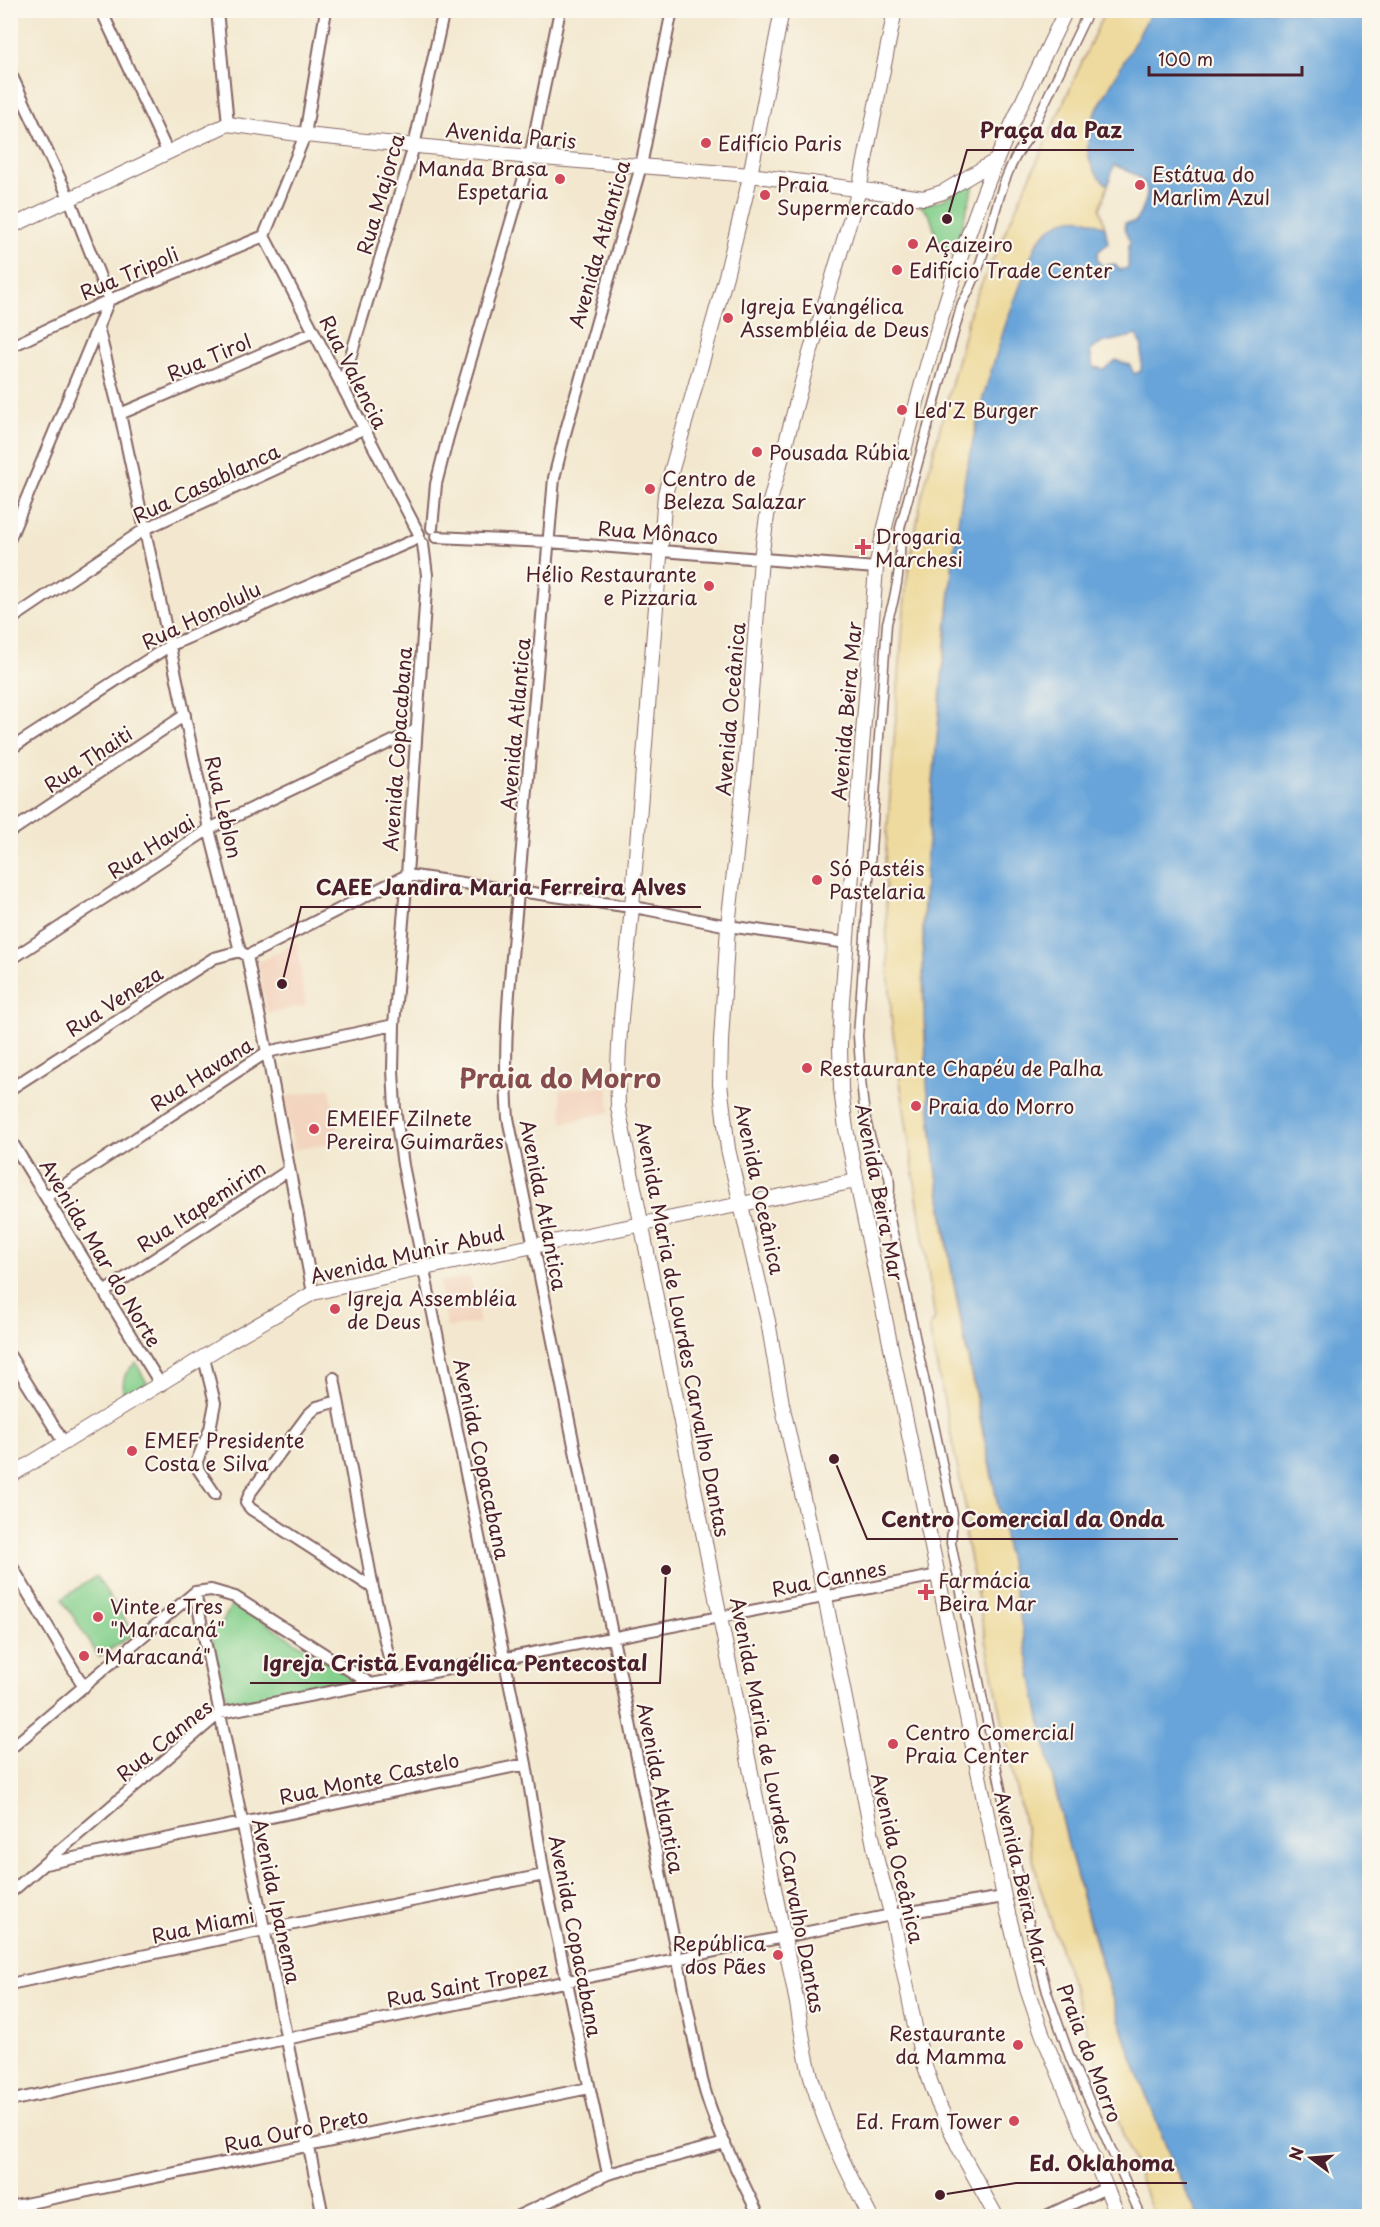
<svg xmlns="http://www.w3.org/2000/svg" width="1380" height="2227" viewBox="0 0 1380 2227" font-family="'Playpen Sans',sans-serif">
  <rect width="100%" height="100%" fill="#fbf7ec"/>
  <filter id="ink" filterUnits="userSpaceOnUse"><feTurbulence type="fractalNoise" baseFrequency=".0167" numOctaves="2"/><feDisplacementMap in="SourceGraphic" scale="12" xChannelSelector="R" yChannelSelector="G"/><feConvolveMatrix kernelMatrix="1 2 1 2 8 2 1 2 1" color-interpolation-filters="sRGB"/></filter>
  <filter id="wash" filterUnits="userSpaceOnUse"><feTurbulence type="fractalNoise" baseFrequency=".008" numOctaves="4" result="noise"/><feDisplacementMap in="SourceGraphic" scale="24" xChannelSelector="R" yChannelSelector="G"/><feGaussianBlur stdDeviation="1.35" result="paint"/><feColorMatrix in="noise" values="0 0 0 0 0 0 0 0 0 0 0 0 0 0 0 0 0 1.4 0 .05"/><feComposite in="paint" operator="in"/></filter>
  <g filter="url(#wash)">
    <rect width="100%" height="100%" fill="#f3e8cf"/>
    <!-- built -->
    <path fill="#f3d4be" d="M297,942l9,64 -39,7 -9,-51z
      M608,1086l2,26 -47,11 -3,-33z
      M330,1088l10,54 -46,8 -10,-53z
      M470,1277l10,46 -33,5 -8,-47z"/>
    <!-- green -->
    <path fill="#85d08d" stroke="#68785c" stroke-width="1.5" d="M975,180l-21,75 -15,-9 -9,-30 -10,-11 23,-5z
      M136,1363l11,20 -24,14c0,-16 -1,-24 13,-34z
      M96,1576l38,58 -35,23 -37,-58z
      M233,1602l123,78 -128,27 -19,-79 13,-5z"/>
    <!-- sand -->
    <path fill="#eeda9e" stroke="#9c7c64" stroke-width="1.5" d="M1105,11h47l-58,104c-10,26 -10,52 14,70l-8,24 5,18 -21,-8 -37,12 -10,11c-23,64 -49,127 -63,194 -23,103 -29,207 -38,312 -5,58 -11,115 -13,173 -1,67 1,135 8,203 15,151 51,301 81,450 14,73 27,147 44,219 33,145 78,289 142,423h-44l-48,-127 -66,-202 -23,-94 -53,-263 5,-6 -40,-196 6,-9 -43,-293 -5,-80 -2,-85 21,-277 15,-84 51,-195z"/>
    <!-- water -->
    <path fill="#68a4d9" stroke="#596282" stroke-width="1.5" fill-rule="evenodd" d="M1152,11h217v2205h-171l-25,-52 -40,-103 -34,-106 -30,-107 -25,-109 -91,-462 -17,-110 -9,-82 -4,-125 2,-84 29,-328 12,-77 18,-77 22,-71 28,-74c9,-18 27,-33 49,-30 7,1 15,5 22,8l3,16 -10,9 -1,8 5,6 12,-2 6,6 8,-2c1,-9 -1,-17 2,-27l-5,-10v-8l10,-1c21,-34 15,-43 -21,-57l-6,20c-24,-18 -24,-44 -14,-70zM1137,335l5,12 -1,24 -7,3 -4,-9 -14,-5 -12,9 -11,-2 -3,-17 12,-7z"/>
  </g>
  <g filter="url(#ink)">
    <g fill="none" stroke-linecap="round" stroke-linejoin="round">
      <!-- pedestrian casing -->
      <g stroke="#856564" stroke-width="11">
        <path id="pedestrian" d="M1089,10l-61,128c-37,47 -35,116 -66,165l-62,225c2,31 -3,65 -13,95l-29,413c3,37 3,78 16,112 4,9 12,15 14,25 5,14 -1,27 1,41l64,300 -2,29 74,365 22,84 24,68 70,156"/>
      </g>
      <!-- minor casing -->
      <g stroke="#856564" stroke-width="14">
        <path id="minor" d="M101,10l67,143
          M217,10l11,114
          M672,10l-31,156 -75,264 -12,48c-11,127 -22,254 -33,381 -7,86 -20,174 -13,259l194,962c12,47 36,92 57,136
          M10,72l60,128 39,100 -99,238
          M264,236l155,298
          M264,236l41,-101 21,-125
          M98,327l22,87 89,415 31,122 7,5 20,96 46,241
          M10,347l99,-47 155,-64
          M342,385l72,-239 30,-136
          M120,414l193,-82
          M432,528l4,-44 12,-47 82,-280 30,-147
          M436,537l113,5 327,26
          M423,544l4,31 -20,300 -13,150 -1,45 2,39 8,56 23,115 100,484 18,111 64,299
          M10,620l135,-91 218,-100
          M10,749l159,-103 250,-108
          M10,832l175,-117
          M247,956l160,-81 238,34 83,17 119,17
          M10,960l199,-131 207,-99
          M10,1089l204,-131 26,-7
          M10,1139l151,246
          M46,1197l221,-145 127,-27
          M104,1292l185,-122
          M10,1356l54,87
          M204,1358l11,45 -5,26 -13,32 1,8 17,25
          M334,1378l39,210 21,92
          M338,1401l-21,6 -9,8 -58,78 -4,10 5,6 122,79
          M10,1563l74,124
          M195,1592l128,624
          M195,1592l16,-2 24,7 136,87
          M10,1749l185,-157
          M45,1864l481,-100
          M10,1893l210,-180 718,-138
          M10,1984l254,-54 280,-55
          M10,2101l266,-60 615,-126 113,-18
          M10,2207l579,-119
          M518,2216l90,-42 117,-31
          M1046,2216l60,-28"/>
      </g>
      <!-- tertiary casing -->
      <g stroke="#856564" stroke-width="16">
        <path id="tertiary" d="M782,10l-34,176 -22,90 -61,218 -33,413c-6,67 -16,132 -14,200l179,896c5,30 9,61 19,90 13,43 34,83 54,123
          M895,10l-36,180 -51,170 -40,149 -7,49 -16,215 -17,153 -7,115 -1,43 8,65 40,172 14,83 43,193 52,264 17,63 22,108 7,29 15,42 24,51 34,62
          M1066,10c-24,51 -50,102 -71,154 -50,123 -84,255 -115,384l-4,20 -34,433 -2,46 1,42 5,40 158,768 23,92 15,44 76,183
          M10,227l218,-103 77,11 225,22 220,18 174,23 19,-6 52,-31
          M10,1476l218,-134 85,-49 111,-25 432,-87"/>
      </g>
      <!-- pedestrian -->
      <use href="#pedestrian" stroke="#fff" stroke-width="8"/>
      <!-- minor -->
      <use href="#minor" stroke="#fff" stroke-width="10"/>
      <!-- tertiary -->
      <use href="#tertiary" stroke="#fff" stroke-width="14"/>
    </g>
  </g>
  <!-- markers -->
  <g fill="#d1495b" stroke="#fbf7ec" stroke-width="2">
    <circle cx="706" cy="143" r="6"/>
    <circle cx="560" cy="179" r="6"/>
    <circle cx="1140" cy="185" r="6"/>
    <circle cx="765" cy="195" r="6"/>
    <circle cx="913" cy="244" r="6"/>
    <circle cx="897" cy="270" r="6"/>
    <circle cx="728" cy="318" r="6"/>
    <circle cx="902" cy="410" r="6"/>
    <circle cx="757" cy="452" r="6"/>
    <circle cx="650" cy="489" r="6"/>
    <path d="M860 538h6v6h6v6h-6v6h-6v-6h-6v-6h6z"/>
    <circle cx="709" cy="586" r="6"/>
    <circle cx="817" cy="880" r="6"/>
    <circle cx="807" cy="1068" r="6"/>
    <circle cx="916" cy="1106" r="6"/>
    <circle cx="314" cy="1129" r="6"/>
    <circle cx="335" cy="1309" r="6"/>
    <circle cx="132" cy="1451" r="6"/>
    <path d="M923 1583h6v6h6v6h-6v6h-6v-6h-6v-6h6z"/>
    <circle cx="98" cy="1617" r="6"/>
    <circle cx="84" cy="1656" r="6"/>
    <circle cx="893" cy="1744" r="6"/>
    <circle cx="778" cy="1955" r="6"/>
    <circle cx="1018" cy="2045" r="6"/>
    <circle cx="1014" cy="2121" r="6"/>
  </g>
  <g text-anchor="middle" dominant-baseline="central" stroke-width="4.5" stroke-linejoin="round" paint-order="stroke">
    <!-- street labels -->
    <g font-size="20" fill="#4a1f2b" stroke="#fbf7ec">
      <text transform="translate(511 135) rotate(5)">Avenida Paris</text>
      <text transform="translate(380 194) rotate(-74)">Rua Majorca</text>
      <text transform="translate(599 244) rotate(-74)">Avenida Atlantica</text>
      <text transform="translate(129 273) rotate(-23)">Rua Tripoli</text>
      <text transform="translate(209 357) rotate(-23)">Rua Tirol</text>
      <text transform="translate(354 372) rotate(63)">Rua Valencia</text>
      <text transform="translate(206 483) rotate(-25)">Rua Casablanca</text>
      <text transform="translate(658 532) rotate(4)">Rua Mônaco</text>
      <text transform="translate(201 615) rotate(-26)">Rua Honolulu</text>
      <text transform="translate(730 709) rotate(-85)">Avenida Oceânica</text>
      <text transform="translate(846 711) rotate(-85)">Avenida Beira Mar</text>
      <text transform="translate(515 724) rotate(-85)">Avenida Atlantica</text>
      <text transform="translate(397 749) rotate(-86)">Avenida Copacabana</text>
      <text transform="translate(88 759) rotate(-34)">Rua Thaiti</text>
      <text transform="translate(224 807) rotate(77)">Rua Leblon</text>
      <text transform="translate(151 846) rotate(-33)">Rua Havai</text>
      <text transform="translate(114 1001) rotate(-33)">Rua Veneza</text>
      <text transform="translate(201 1074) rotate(-33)">Rua Havana</text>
      <text transform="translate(760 1189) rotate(78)">Avenida Oceânica</text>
      <text transform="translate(880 1192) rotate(79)">Avenida Beira Mar</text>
      <text transform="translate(544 1205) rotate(79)">Avenida Atlantica</text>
      <text transform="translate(201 1206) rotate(-33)">Rua Itapemirim</text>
      <text transform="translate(101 1253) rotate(59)">Avenida Mar do Norte</text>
      <text transform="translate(407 1254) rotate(-13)">Avenida Munir Abud</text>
      <text transform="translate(683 1329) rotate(79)">Avenida Maria de Lourdes Carvalho Dantas</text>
      <text transform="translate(482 1459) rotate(78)">Avenida Copacabana</text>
      <text transform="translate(829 1578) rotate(-11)">Rua Cannes</text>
      <text transform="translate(164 1740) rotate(-39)">Rua Cannes</text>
      <text transform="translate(369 1778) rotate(-12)">Rua Monte Castelo</text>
      <text transform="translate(661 1788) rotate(79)">Avenida Atlantica</text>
      <text transform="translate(778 1805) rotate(79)">Avenida Maria de Lourdes Carvalho Dantas</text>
      <text transform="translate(898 1858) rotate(77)">Avenida Oceânica</text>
      <text transform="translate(1022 1879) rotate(77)">Avenida Beira Mar</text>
      <text transform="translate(277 1901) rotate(78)">Avenida Ipanema</text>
      <text transform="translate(203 1925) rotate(-12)">Rua Miami</text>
      <text transform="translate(576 1936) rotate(79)">Avenida Copacabana</text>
      <text transform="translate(467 1984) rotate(-11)">Rua Saint Tropez</text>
      <text transform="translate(1090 2053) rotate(69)">Praia do Morro</text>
      <text transform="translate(296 2130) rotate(-12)">Rua Ouro Preto</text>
    </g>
    <!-- poi labels -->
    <g font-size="20" fill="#4a1f2b" stroke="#fbf7ec" text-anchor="start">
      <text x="718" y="143">Edifício Paris</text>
      <text x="548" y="168" text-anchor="end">Manda Brasa<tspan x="548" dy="23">Espetaria</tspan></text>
      <text x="1152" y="174">Estátua do<tspan x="1152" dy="23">Marlim Azul</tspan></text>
      <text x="777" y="184">Praia<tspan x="777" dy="23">Supermercado</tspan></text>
      <text x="925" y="244">Açaizeiro</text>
      <text x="909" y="270">Edifício Trade Center</text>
      <text x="740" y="306">Igreja Evangélica<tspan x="740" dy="23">Assembléia de Deus</tspan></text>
      <text x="914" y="410">Led'Z Burger</text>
      <text x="769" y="452">Pousada Rúbia</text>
      <text x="662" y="478">Centro de<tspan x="662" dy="23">Beleza Salazar</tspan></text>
      <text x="875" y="536">Drogaria<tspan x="875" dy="23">Marchesi</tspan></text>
      <text x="697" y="574" text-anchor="end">Hélio Restaurante<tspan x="697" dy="23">e Pizzaria</tspan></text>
      <text x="829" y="868">Só Pastéis<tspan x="829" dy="23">Pastelaria</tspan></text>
      <text x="819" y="1068">Restaurante Chapéu de Palha</text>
      <text x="928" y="1106">Praia do Morro</text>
      <text x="326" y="1118">EMEIEF Zilnete<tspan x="326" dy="23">Pereira Guimarães</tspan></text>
      <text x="347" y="1298">Igreja Assembléia<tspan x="347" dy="23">de Deus</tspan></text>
      <text x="144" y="1440">EMEF Presidente<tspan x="144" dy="23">Costa e Silva</tspan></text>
      <text x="938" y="1580">Farmácia<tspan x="938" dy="23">Beira Mar</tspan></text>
      <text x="110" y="1606">Vinte e Tres<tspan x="110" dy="23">"Maracaná"</tspan></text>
      <text x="96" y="1656">"Maracaná"</text>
      <text x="905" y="1732">Centro Comercial<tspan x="905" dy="23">Praia Center</tspan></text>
      <text x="766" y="1943" text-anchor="end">República<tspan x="766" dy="23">dos Pães</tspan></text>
      <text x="1006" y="2033" text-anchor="end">Restaurante<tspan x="1006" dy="23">da Mamma</tspan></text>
      <text x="1002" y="2121" text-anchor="end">Ed. Fram Tower</text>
    </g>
    <!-- district labels -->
    <g font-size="26" font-weight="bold" fill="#874d4c" stroke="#fbf7ec">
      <text x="560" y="1077">Praia do Morro</text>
    </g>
  </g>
  <!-- callouts -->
  <path fill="none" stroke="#4a1f2b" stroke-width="2" d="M947 219L967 150H1134M282 984L301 907H701M834 1459L867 1539H1178M666 1570L660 1683H250M940 2195L1016 2183H1187"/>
  <g fill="#4a1f2b" stroke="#fbf7ec" stroke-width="2">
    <circle cx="947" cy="219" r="6"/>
    <circle cx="282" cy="984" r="6"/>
    <circle cx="834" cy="1459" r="6"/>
    <circle cx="666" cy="1570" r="6"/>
    <circle cx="940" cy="2195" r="6"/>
  </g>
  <g font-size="21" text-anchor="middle" font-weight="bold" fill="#4a1f2b" stroke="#fbf7ec" stroke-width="4.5" stroke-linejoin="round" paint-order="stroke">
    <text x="1051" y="138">Praça da Paz</text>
    <text x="501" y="895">CAEE Jandira Maria Ferreira Alves</text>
    <text x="1023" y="1527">Centro Comercial da Onda</text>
    <text x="455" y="1671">Igreja Cristã Evangélica Pentecostal</text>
    <text x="1102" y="2171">Ed. Oklahoma</text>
  </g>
  <!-- margin -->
  <rect width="1380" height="2227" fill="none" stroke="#fbf7ec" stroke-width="36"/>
  <!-- north arrow -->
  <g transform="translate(1311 2158) rotate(286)" stroke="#fbf7ec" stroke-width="4.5" paint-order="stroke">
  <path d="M0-4.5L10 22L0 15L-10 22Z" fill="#4a1f2b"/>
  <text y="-9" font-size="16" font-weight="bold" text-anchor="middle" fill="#4a1f2b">N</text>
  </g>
  <!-- scale -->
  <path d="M1149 66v9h153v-9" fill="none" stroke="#4a1f2b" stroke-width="3"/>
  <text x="1158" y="66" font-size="18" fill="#4a1f2b" stroke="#fbf7ec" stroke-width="4.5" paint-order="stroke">100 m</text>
</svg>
